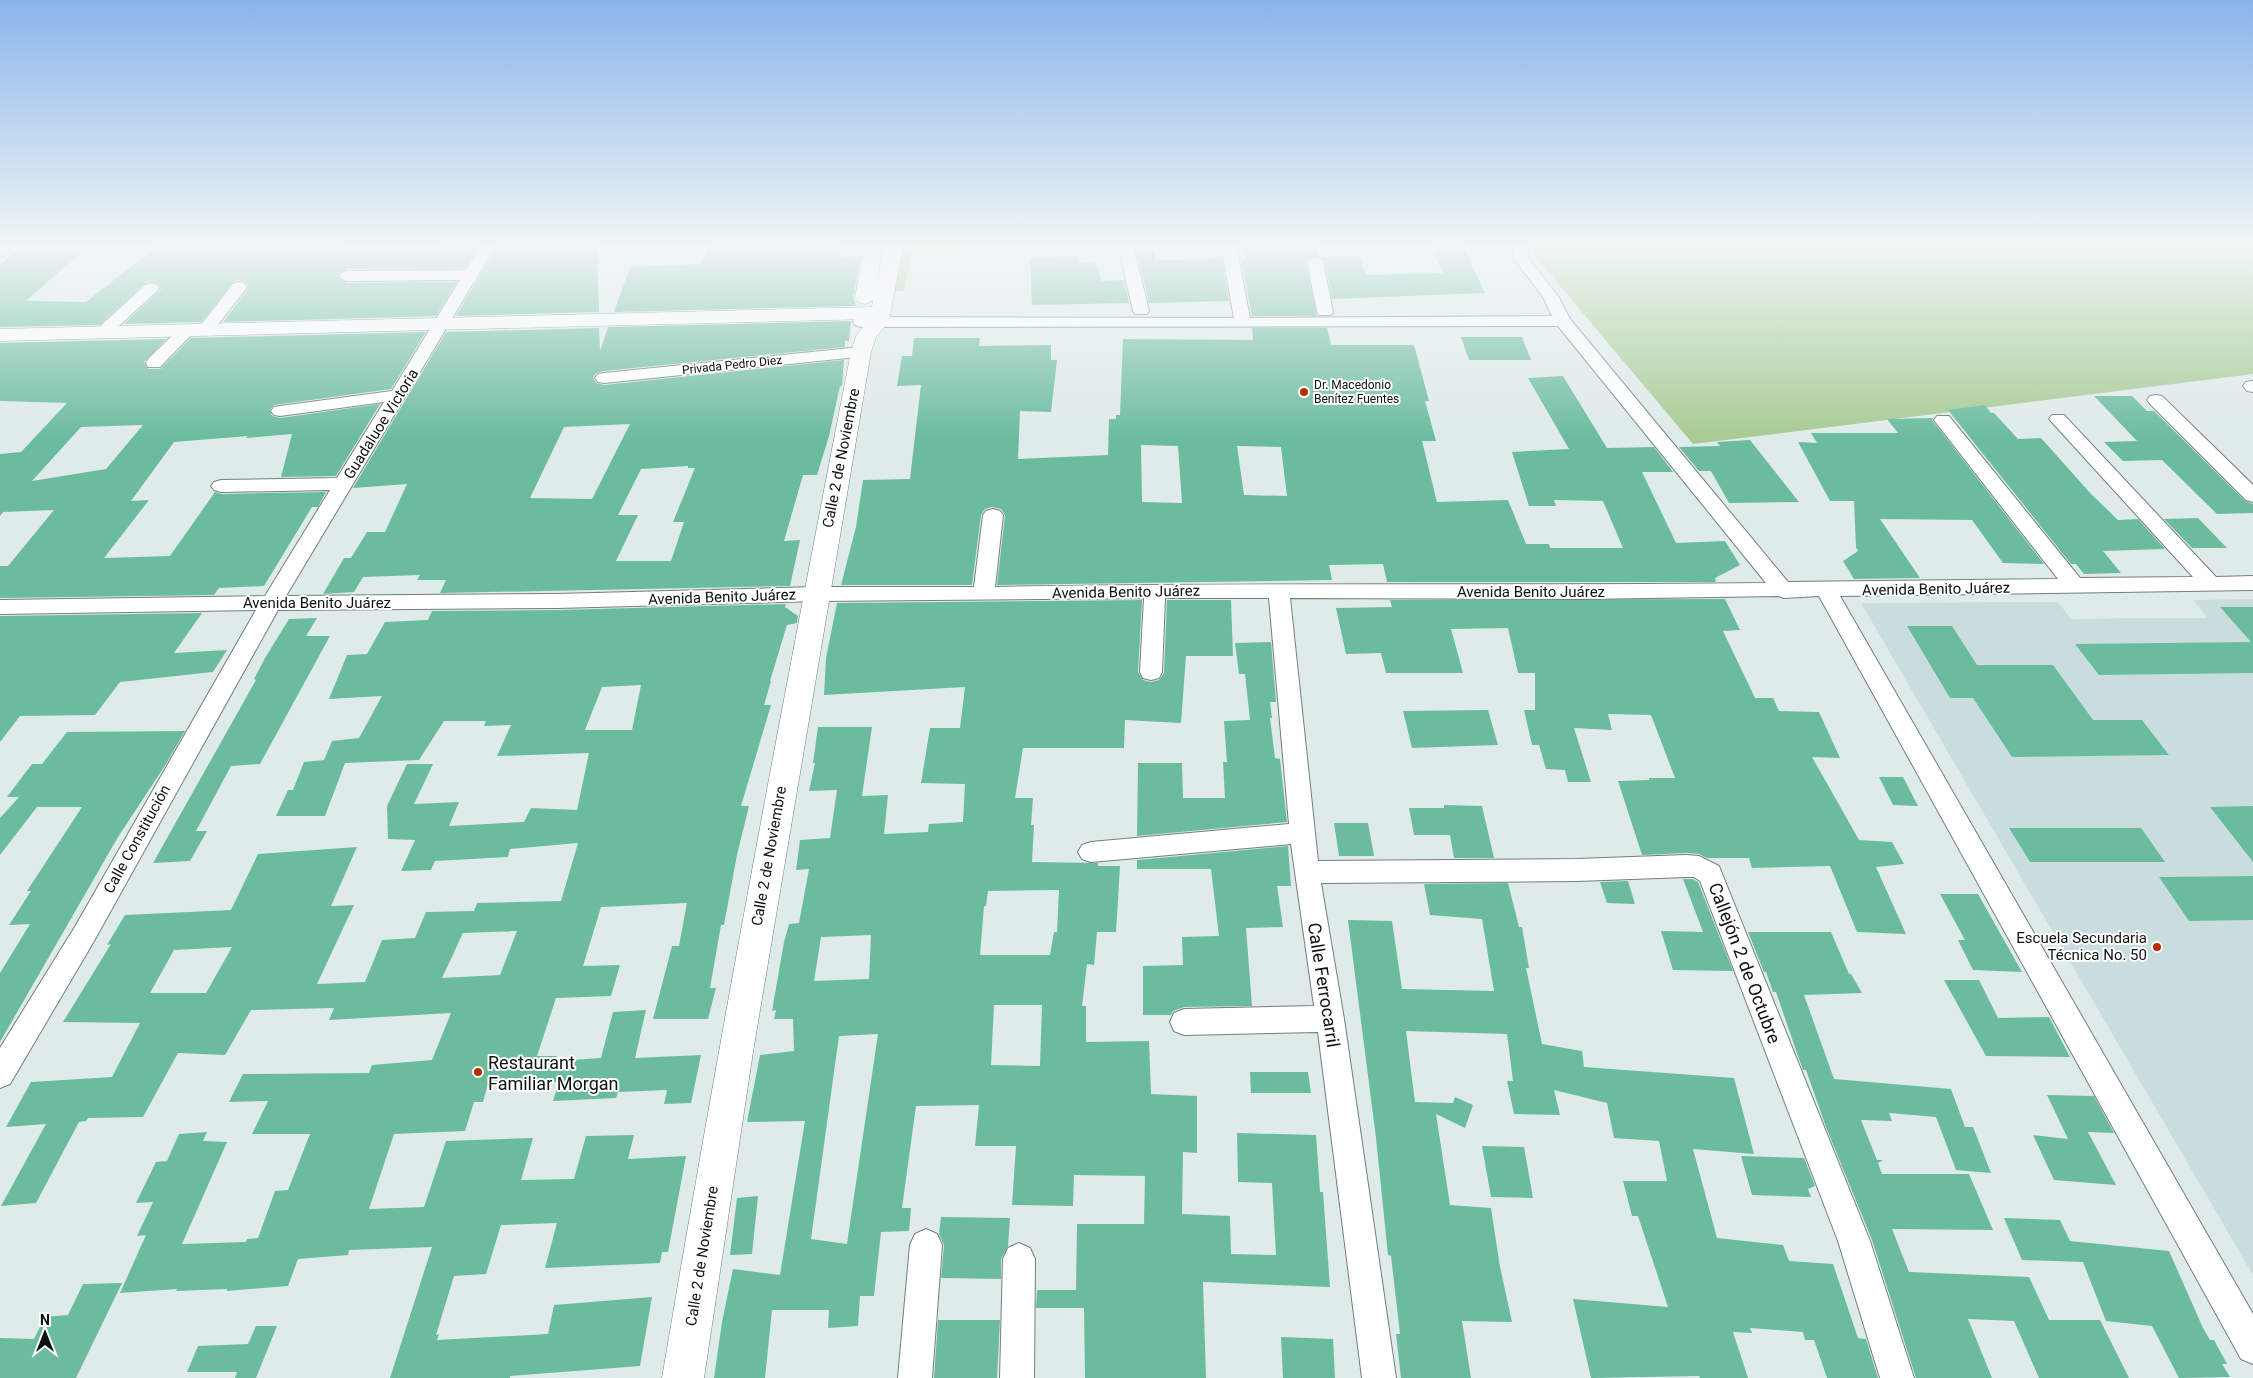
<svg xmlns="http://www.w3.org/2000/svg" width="2253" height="1378" viewBox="0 0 2253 1378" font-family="Roboto,sans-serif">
  <rect width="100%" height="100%" fill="#dfeaeb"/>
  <!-- built -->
  <path fill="#c9ddde" d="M2253,599v676l-392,-672 197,-1 13,17 69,-1h68l-15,-18z"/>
  <!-- green -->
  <path fill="#a7cb94" d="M1535,245h718v129l-560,70 -164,-195z
    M962,248v5h-50l-8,38h-11l9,-42z"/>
  <!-- building -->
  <path fill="#6bbc9f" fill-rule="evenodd" d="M159,245h184l-4,5 101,-1 3,-4h36l-14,23 -118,1 -9,6 3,5 6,3 110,-1 -21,34 -213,6 26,-34 -2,-5 -9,-3 -6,3 -31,39 -77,2 37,-35 -2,-5 -9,-3 -6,3 -45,41 -99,2v-62l19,-16 67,-1 -60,53 60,1z
    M498,245h99l2,67 -143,4z
    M709,245h133l-4,12 23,-1 -8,42 3,8 -242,6 16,-45 72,-3z
    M1243,245h73l3,12 -5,-2 -5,2 -4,5 12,54h-65l-11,-57h6z
    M1430,245h32l23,48 -153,6 -7,-37 -5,-5 39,-1 7,19 77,-2z
    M1154,251l1,9 67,-1 7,42 -80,2 -12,-51z
    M1076,255l3,8 16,-2 7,20 22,-1 5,23 -97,2 -2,-46z
    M851,321l-2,20h-4v6l-241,24 -8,2 -3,5 3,5 8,2 240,-25 -2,26h-2l-11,50 -12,39h-14l-19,66 16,-1 -10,46 -350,7 6,-13h-29l3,-5 -57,2 -9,15 -31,2 21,-36h7l16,-26h18l22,-48 -54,4 93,-156 153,-4 1,23 8,-24zM630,424l-38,75 -62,-1 34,-71zM688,466v2h7l-22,54h11l-13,39h-55l22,-46h-20l23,-46z
    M1252,328h75l4,17h83l15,56h-4l11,40h-14l15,61 71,-2 18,44h23l1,4h73l-20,-47 -49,-1 2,6h-27l-17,-54 57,-3 -41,-71 35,-2 44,72 47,-1 19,25h-31l34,71 49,-2 15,24 -25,13 1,4h-329l-4,-18 -54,1 3,15 -335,5 8,-70 -4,-6 -9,-2 -7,2 -4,6 -9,70h-131l15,-58 7,-47 47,-1 11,-94 -24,1 5,-30h10l2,-18h66l-1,8 72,-1v15h6l-6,52 -31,-1 -2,48 90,-4 1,-36h7v-4h4l3,-76 130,1zM1141,445l37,1 4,57 -40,-1zM1237,446l44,1 6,49 -43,-1z
    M426,332l-35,57 -117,16 -4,5 2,6 8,2 100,-14 -44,72 -55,1 11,-43 -46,4 2,-2 -74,6 -43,59 18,-1 -45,58 66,-2 45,-64 6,2 105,-2 -8,15h-6l-48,79 -45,2 -5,7 -214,3v-32h8l46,-56 -51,2 -3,4v-62l21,-2 46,-49 -67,-2v-58l166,-4 -22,23 4,7h12l31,-31zM143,425l-37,44 -74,12 49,-54z
    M1461,337h61l9,23h-62z
    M2094,396h38l15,15h7l91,90 8,3v9l-36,1 -55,-54 -39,1 -19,-19 33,-1z
    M1985,405l6,8h3l24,26 23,-1 50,56 27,26 20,-1 27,30 -62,2 18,22 -37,1 -8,-10h-5l-123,-154z
    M1933,418l-1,2 4,5 108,139 -41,-1 -31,-43 -92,-1 40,59 -66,1 -11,-18 15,-10 -2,-4 -2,-46h-24l-32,-59 19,1 -6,-10h87l-11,-14z
    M1750,440l49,62 -70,1 -18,-32h-12l-20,-24 41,-1 -3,-4z
    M2198,518l29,30h-35l-28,-29z
    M1725,599l15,31 -17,1 32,67h18l6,13 40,1 21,46 -28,-1 47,83 33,2 12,22 -28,3 30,67 -49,-2 -27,-66 -78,2 -3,-10h-42l-8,-4 -13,-1 -44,2 -24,-74 31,-1v-2h26l-24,-63 -43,-1 4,16 -38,-2 17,54h-23l-3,-12 -19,-1 -7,-24h-7l-8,-35h11v-37h-17l-10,-45 -57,1 12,44h-77l-5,-20 -35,1 -10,-46 56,-1 -2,-7z
    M1142,600l-4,72 5,8 8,2 8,-2 5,-7 3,-73h64l2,56h-47l-5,67 -56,-3 -1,28h-101l-8,50h18l-2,27h3l-2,37 66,1v3h22l-4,66h-19l-3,33 -7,-1 -5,42h4v36l63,-1 2,53 46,2v57l-14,-1 -1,62 48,2 1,38 45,1 -4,-72 -34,-1 -1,-49 79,2 4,57h3l7,95 -127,-5 3,96h-121l-1,-70h-48l1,-18h39l1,-66h67l1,-48 -71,-1 -1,31 -61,-1 4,-59h-41l4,-41 -63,1 -14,102h9l-2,23 -28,1 -7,64h-14l-2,30 -30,2 1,-18h-57l-7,68h-51l8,-56 11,-53 47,6 25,-154 -58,1 13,-67 34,-4 -1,-32h-19l2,-9 -4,1 12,-69 5,-18 10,-1 10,-54 -13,1 4,-30 30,-2 7,-48 -28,1 6,-28h-2l5,-36h54l-10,69 26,-1 -4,39 44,-2 1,-8 34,-2 2,-38 -44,-1 9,-55h30l5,-41 -141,8 2,-37 11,-55zM1059,890l-2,42h-3l-4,23h-70l4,-49h2l2,-15zM871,935l-2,44 -55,2 7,-44zM994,1005h48l-2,61 -49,-1zM878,1034l-31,210 -36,-5 28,-203z
    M786,604l-1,3 13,9 -1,7 -10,2 -17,56h1l-7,24h7l-30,101h8l-12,49 -13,70h-3l-11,63h6l-8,31h-55l19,-73h7l8,-43 -86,4 -18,59 37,-1 -9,31 -55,2 -19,58h20l-2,5 46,-3 12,-46 33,-2 -11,48 66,-3 -10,48 -27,1 3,-14 -49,2 -2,6 -63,3 6,-19 -71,2 -5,18h-9l-9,29 -71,3 -25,75 55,-2 22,-66 87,-3 -12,42 53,-1 12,-43 48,-1 -6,24 58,-3 -18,96h-6l-2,11 -115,5 12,-45 -56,2 -15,49 -32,2 -18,59 3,-1 -2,6 111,-6 6,-29 98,-8 -12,69 -130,10v2h-120l42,-131 -83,3 -1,5 -50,4 -10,27 -61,5v-2l-51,2 1,-2 -57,4 26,-58 -9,1 16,-34 -17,1 20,-41 11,-1 12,-27 28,-2 -4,9 24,1 -45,102 64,-2 1,-3 11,-1 17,-47 13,-1 22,-56h-58l16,-33 -39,1 14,-28 126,-1 3,-8 60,-5 19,-47 -122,7 5,-12 -83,2 -26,45 -47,-2 -35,64 -55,1 -2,3 -7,1 -43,81 -35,3 45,-82 -40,3 25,-45 81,-5 28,-54 -77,-1 48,-78 -4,1 18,-30 106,-5 27,-56 99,-7 -26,59 23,-1 -37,79 48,-2 17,-42 33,-2 11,-26 48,-1 3,-8 84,-2 17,-58 -68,6 -2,8 -73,4 -4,9 -30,1 14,-31 -27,-1 -1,-33 20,-42h26l-19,40 45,-2 -10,24 75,-4 7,-14 46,2 12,-57 -92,3 14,-31 -27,1 2,-5h-42l-25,39 -74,3 -20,53h-49l12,-26h5l11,-28 20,-2 8,-19 27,-3 23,-42 -53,3 18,-44 20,-1 18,-32 43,-2 4,-9 125,-1zM641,685l-9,45h-47l17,-43zM517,931l-17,44 -58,3 21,-45zM232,947l-26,46h-56l24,-43z
    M2220,607h33v66l-154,2 -24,-31 176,-2z
    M202,613l-28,40 53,-3 -14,22 -93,10 -25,33 -75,1 -20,26v-126z
    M317,618l-11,18h24l-70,128 -29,2 -35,65h11l-17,30 -37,2 103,-183 -2,-1 11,-21 24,-39z
    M1907,626h45l25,39h76l40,55h49l27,35 -157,2 -39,-59h-23z
    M1271,642l5,60h-6l2,16h-2l5,40 5,1 7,63 -150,14 1,-73h44l1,35h42l-2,-36h4l-3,-41 26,-1 -5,-46h-6l-4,-31z
    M1488,710l10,35 -86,3 -9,-37z
    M185,731l-19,33 -48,73 -118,205v-69l30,-49 -21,1 22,-34h-4l55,-84h-45l-37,48v-37l19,-21h-12l25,-33h10l25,-32z
    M1879,777h24l15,29 -25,-1z
    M1444,805l38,1 12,52h-40l-4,-23h-36l-5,-27h35z
    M2253,806v56l-43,-55z
    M1334,823h34l6,33h-35z
    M2009,828h132l24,34h-135z
    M1288,846l3,40h-14l6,41 -37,1 6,78 -68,1 -11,4 -2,4h-28v-49l40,-1 -1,-28 37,-1 -8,-67h-74v-9z
    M2253,876v44l-64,1 -30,-44z
    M1683,879h10l5,3 35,89 -60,-1 -12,-39 42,1z
    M1628,881l7,23 -28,-1 -7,-21z
    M1508,883l11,44h3l7,41h-3l16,76 40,7 2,16 150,11 20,76 -61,-5 24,89 66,7 6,16 44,3 25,74 8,1 12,39h-51l-13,-38h-9l-2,-8 -53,-4 2,5 -19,-1 15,46h-48l-1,-2 -108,2 -18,-79 95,8 -30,-91h-6l-9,-35h44l-8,-40 -45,-3 -7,-35 -53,-13 6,25 -46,-1 -7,-33h6l-6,-47 -101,-3 9,71 38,1 2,-6 18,8 -8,23 -29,-14 14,91 41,3 9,59 12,55 -50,-1 9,57h-70l-5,-44h4l-9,-78 -3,-1 -12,-117 -28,-218 44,1 10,68 92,2 -12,-72 -52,-4 -6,-31z
    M1940,894h38l44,78 -49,-2 -15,-30h7z
    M1748,932h83l18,42h2l11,19 -58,2 30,84 117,10 14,38h8l18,46 -35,-3 -20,-53 -47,-4 3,8 -31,-1 16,40h6l-5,3 4,11h87l24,56 -101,-1 17,43 120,5 20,43h51l29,58h-90l-25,-57 -46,-2 24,59h-76l-44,-138 -46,-113 -20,-57h-3l-4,-11 -23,-67h-3l-7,-20h-2z
    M1944,980h35l19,38 51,-1 21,40 -84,-1z
    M1250,1072h58l3,21h-60z
    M2047,1095l47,1 20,37 -26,-1 28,53 -62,-5 -21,-45 35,4z
    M1482,1146l42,1 9,51 -42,-1z
    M1741,1156l63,2 11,28 -7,3 3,8 -59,-2z
    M758,1196l-6,58 -22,1 7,-57z
    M941,1217l69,1 -2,28 -7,13v20l-60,-1 3,-33 -5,-11z
    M2004,1218l56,2 10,21 99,10 34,77 7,12h4l13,24h-5l8,13 -51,1 -27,-52 -46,-5 -23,-59 -61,-2z
    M122,1283l-46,95h-76v-40l34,1 11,-22 23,-2 15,-31z
    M938,1320h62l-3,58h-63z
    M256,1326h21l-21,52h-21l2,-6h-50l11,-26 50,-2z
    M1281,1337l52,2 2,39h-52z"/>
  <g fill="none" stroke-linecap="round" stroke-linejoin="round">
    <!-- street casing -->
    <g stroke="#747e7f" stroke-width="2">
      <path id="street" d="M0,245h15l-10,10 -5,2z
        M481,245h15l-210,351 271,-2 259,-7h158l9,-72 3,-4 7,-2 7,2 3,4 -8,72c257,-5 514,-1 771,-4l-208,-257 -697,1 -6,-2 -2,-3 2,-3 6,-2 373,1 -13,-73h15l14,73 302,-2 -9,-19 -29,-38 -2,-14h15l2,14 29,37 12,23 218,263 270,-3 -121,-155 -3,-4 3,-4h12l131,162 113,-1 -144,-158 3,-4h12l152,162 37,-1v14l-413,6 413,718v50l-12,-5 -422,-763 -35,2 -6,-2 -195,3 -293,-1 28,263 259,-2 109,-4 13,1 20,10 151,375 44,137h-34l-42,-137 -138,-360 -6,-4h-8l-109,4 -256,2 23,136 52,359h-34l-44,-346 -134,3 -10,-4 -4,-9 4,-9 10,-4 130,-3 -23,-162 -200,18 -9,-3 -4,-7 4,-7 9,-3 198,-18 -20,-226h-104l-3,74 -3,6 -8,2 -8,-2 -3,-6 4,-74 -328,3 -259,7 -279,2 -184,331 -84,143 -10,4v-40l76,-123 180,-315 -256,4v-14l265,-4 65,-106 -109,2 -7,-2 -3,-4 3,-4 7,-2 116,-2 47,-76 -104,14 -6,-1 -3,-4 3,-4 6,-1 112,-15 68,-111 -113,1 -5,-2 -3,-3 3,-3 5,-2 119,-1z
        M1118,245h15l16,66 -2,3h-12l-2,-3z
        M1315,257l5,2 3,3 10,50 -2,3h-12l-2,-3 -10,-50 3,-3z
        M239,282l6,2 2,3 -2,3 -33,42h-12l-2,-3 2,-3 33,-42z
        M151,283l6,2 2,3 -2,3 -48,44h-12l-2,-3 2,-3 48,-44z
        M187,325l6,2 2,3 -2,3 -33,34h-12l-2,-4 2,-4 33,-32z
        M861,347l6,1 2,4 -2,4 -263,27 -6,-1 -3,-4 3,-4 6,-1z
        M2252,381h1v11l-6,-1 -4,-5 3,-4z
        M2156,395l6,1 91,89v17l-7,-2 -96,-96 -3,-4 3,-4z
        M926,1229l11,5 5,11 -10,133h-34l12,-133 5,-11z
        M1019,1243l11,5 5,11 -1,119h-34l3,-119 5,-11z"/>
    </g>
    <!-- secondary casing -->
    <g stroke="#747e7f" stroke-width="1">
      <path id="secondary" d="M865,245h18l-6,36 8,-36h18l-14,76 -13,16 -5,15 -118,700 -49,326h-42c58,-343 122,-685 189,-1026l5,-16 13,-17 -869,22v-12l872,-22 1,-7 -8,4 -7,-2 -3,-4z"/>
    </g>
    <!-- street -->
    <use href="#street" fill="#fff" fill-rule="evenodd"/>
    <!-- secondary -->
    <use href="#secondary" fill="#fff" fill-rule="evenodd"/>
  </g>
  <!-- sky -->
  <linearGradient id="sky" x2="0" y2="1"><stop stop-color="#8ab4ec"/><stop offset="0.56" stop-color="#f1f6f6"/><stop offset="1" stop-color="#f1f6f6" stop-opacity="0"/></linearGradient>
  <rect width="2253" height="438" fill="url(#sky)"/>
  <!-- markers -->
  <g fill="#b72d00" stroke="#fff" stroke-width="2">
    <circle cx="1304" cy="392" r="5"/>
    <circle cx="2157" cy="947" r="5"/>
    <circle cx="478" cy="1072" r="5"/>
  </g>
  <g text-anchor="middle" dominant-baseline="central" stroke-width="4" stroke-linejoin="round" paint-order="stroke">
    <!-- far-street labels -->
    <g font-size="12" fill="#0e1112" stroke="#fff">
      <text transform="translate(732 365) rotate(-6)">Privada Pedro Diez</text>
    </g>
    <!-- far-poi labels -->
    <g font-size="12" fill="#0e1112" stroke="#fff" text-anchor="start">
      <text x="1314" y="385">Dr. Macedonio<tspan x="1314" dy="14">Benítez Fuentes</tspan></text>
    </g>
    <!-- street labels -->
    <g font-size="15" fill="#0e1112" stroke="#fff">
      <text transform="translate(381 424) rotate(-58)">Guadaluoe Victoria</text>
      <text transform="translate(841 458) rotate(-79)">Calle 2 de Noviembre</text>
      <text transform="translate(1936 589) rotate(-1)">Avenida Benito Juárez</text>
      <text transform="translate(1126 592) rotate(-1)">Avenida Benito Juárez</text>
      <text x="1531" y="592">Avenida Benito Juárez</text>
      <text transform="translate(722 597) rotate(-2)">Avenida Benito Juárez</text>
      <text x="317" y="603">Avenida Benito Juárez</text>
      <text transform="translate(137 839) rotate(-61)">Calle Constitución</text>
      <text transform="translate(769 856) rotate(-80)">Calle 2 de Noviembre</text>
      <text transform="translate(702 1256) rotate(-81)">Calle 2 de Noviembre</text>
    </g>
    <!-- poi labels -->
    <g font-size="15" fill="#0e1112" stroke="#fff" text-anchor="end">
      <text x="2147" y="938">Escuela Secundaria<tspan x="2147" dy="17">Técnica No. 50</tspan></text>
    </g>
    <!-- near-street labels -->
    <g font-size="18" fill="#0e1112" stroke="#fff">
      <text transform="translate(1745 963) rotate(69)">Callejón 2 de Octubre</text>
      <text transform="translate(1324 985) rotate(81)">Calle Ferrocarril</text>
    </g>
    <!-- near-poi labels -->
    <g font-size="18" fill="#0e1112" stroke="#fff" text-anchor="start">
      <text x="488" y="1062">Restaurant<tspan x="488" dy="21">Familiar Morgan</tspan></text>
    </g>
  </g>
  <!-- north arrow -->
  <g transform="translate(45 1333)" stroke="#ffffff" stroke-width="4" paint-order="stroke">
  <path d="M0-4L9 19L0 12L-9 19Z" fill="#0e1112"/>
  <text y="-8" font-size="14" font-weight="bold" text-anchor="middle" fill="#0e1112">N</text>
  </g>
</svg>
